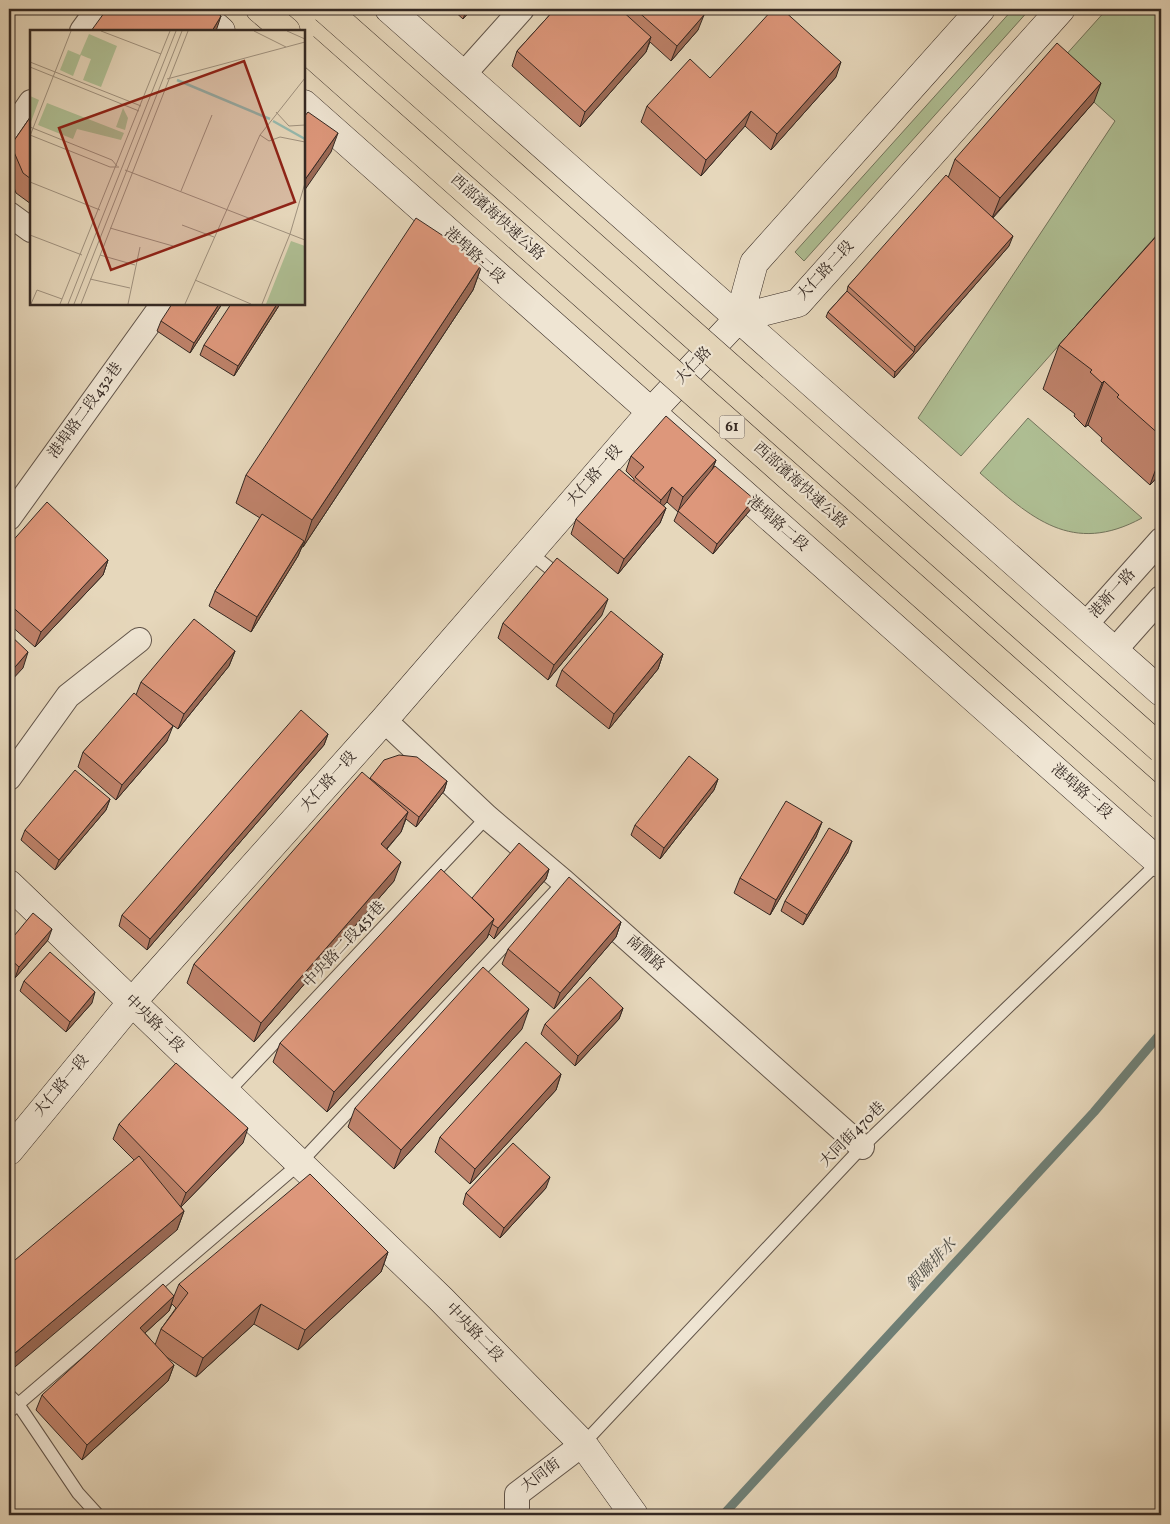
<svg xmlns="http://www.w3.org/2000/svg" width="1170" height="1524" viewBox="0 0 1170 1524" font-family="Vollkorn,'Noto Serif TC',serif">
  <rect width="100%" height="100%" fill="#e6d7bb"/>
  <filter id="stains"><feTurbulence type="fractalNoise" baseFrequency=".004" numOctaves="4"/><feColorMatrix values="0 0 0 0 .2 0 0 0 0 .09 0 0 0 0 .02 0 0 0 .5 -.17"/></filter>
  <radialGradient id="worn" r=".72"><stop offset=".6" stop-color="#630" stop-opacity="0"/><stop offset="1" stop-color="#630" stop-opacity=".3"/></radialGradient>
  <!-- green -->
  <path fill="#afbf94" stroke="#72745c" d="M1013,9h17l-226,252 -9,-9z
    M1107,9h54v221l-200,226 -43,-38 197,-297 -60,-54z
    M1028,418l114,100c-70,38 -111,0 -162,-45z"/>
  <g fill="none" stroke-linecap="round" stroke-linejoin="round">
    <!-- stream -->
    <path stroke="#6f8077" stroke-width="9" d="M723,1515l371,-403 67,-79"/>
    <!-- lane casing -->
    <g stroke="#615449" stroke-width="14">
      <path id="lane" d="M529,552l33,26
        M226,1094l261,-277
        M9,1395l9,9 60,89 20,22
        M9,1412l290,-248 265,-282
        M583,1444l279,-297 297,-285"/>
    </g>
    <!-- street casing -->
    <g stroke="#615449" stroke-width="26">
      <path id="street" d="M82,31l16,-22
        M463,75l59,-66
        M9,134l22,-32
        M9,214l22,16
        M9,518l154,-214
        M1085,625l76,-85
        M1114,651l47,-53
        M384,720l103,97 77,65 298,265
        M9,778l59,-82 71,-56
        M517,1515v-21l66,-50"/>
    </g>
    <!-- secondary casing -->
    <g stroke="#352923" stroke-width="29">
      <path id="secondary" d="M196,9l25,22
        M389,9l772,683
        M304,104l857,760
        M739,318l59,-15 263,-294
        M9,884l432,415 142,145 51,71
        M9,1151l123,-149 252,-282 266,-307 89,-95 15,-55 227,-254"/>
    </g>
    <!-- highway casing -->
    <g stroke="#352923" stroke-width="29">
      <path id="highway" d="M260,9l26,22"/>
    </g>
    <!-- lane -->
    <use href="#lane" stroke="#efe5d3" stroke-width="12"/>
    <!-- street -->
    <use href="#street" stroke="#efe5d3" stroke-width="24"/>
    <!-- secondary -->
    <use href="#secondary" stroke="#efe5d3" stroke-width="28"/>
    <!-- highway -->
    <use href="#highway" stroke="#e6d7bb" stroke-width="28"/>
    <!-- highway-bridge casing -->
    <g stroke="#352923" stroke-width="29" stroke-linecap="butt">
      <path id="highway-bridge" d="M325,9l836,740
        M304,47l857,759"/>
    </g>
    <!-- highway-bridge -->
    <use href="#highway-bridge" stroke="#e6d7bb" stroke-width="28"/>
  </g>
  <!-- wall -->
  <path fill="#be826a" stroke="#352923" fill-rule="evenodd" d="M452,9h20l-9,10z
    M555,9h142l1,21 -27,31 -21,-19 -4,10 -66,75 -68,-61 5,-15z
    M709,9h8l-4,4z
    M836,77l-65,73 -26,-24 -44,50 -60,-54 6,-16 63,-28z
    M1094,102l-101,116 16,28 -115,132 -68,-61 2,-5 19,-21 1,-5 100,-108 7,-19z
    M31,116v88l-15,-11 -7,-18v-23l2,-7z
    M1161,231v242l-11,12 -49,-44 1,-3 -14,-13 -3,2 -11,-11 1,-2 -32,-25 16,-44z
    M483,262l-10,28 -170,257h-1l-4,9 -47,76 -42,-26 6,-15 45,-73 -24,-15 10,-28z
    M222,304l-32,49 -33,-22 4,-10z
    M280,304l-46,72 -34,-21 4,-10z
    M631,456l85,4 -4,10 39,39 -38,45 -39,-33 4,-9 -11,-10 -4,4 3,2 -6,15 -42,51 -47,-40 5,-15 58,-38v-2l-8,-8z
    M9,545l99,15 -5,15 -68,72 -26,-23z
    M602,615l-54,65 -50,-42 5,-15z
    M235,651l-6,15 -51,63 -17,-12 6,24 -51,59 -38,-33 5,-15 53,-57 5,-13z
    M663,654l-5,15 -49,60 -53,-43 6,-16z
    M328,734l-4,11 -177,205 -28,-24 3,-11z
    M370,778l77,3 -3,10 -28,36 -10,-8 -5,13 -14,17 7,32 -140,161 -67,-59 7,-19z
    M718,779l-4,11 -54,69 -29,-24 4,-10z
    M110,799l-4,11 -51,60 -34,-30 4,-10z
    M822,822l-6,15 -46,78 -36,-22 6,-15z
    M848,852l-45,73 -22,-14 4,-10z
    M549,869l-3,10 -52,60 -5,-5 -2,4 -160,174 -54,-50 7,-19z
    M621,922l-5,15 -62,72 -52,-45 6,-15z
    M48,940l-33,38 -6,-6v-30z
    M24,981l68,22 -26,29 -46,-41z
    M623,1008l-4,11 -44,47 -34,-32 4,-10z
    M522,1029l-128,140 -46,-42 7,-19z
    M561,1074l-5,16 -86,94 -35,-32 5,-15z
    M119,1124l124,19 -62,64 3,4 -7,19 -43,-70 -21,-21z
    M546,1188l-46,50 -37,-34 3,-11z
    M388,1252l-7,20 -83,78 -44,-26 -58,53 -31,-21 9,9 -6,16 -86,79 -46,-50 6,-15 132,-99 5,-12zM172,1304l4,4 -15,21 -6,16 -10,-12 24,-22z"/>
  <!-- shaded-wall -->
  <path fill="#9b6a56" stroke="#352923" d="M467,9h5l-9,10z
    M704,15l-6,15 -27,31 6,-15z
    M221,16l-5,15h-4z
    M651,37l-5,15 -66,75 5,-15z
    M841,62l-5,15 -65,73 6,-16z
    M1101,83l-7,19 -102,116 8,-20z
    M751,111l-6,15 -44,50 5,-16z
    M338,133l-7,19 -27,39v-10z
    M1013,236l-4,10 -115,132 1,-6 19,-20 1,-5z
    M483,262l-10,28 -170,257 9,-27z
    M219,304h3l-32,49 4,-10z
    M277,304h3l-46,72 4,-10z
    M1104,381l-16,44 -3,2 17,-44z
    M1161,455v18l-11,12z
    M716,460l-6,15 -32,37 5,-15z
    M672,487l-5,15 -12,13 6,-15z
    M754,499l-3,10 -38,45 4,-10z
    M666,508l-6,15 -42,51 6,-15z
    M304,541l-6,15 -47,76 6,-15z
    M108,560l-5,15 -68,72 6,-15z
    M608,599l-6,16 -54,65 6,-15z
    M235,651l-6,15 -51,63 6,-15z
    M28,652l-5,16 -14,15v-9z
    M663,654l-5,15 -49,60 5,-15z
    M173,726l-6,15 -51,59 6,-15z
    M328,734l-4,11 -177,205 3,-11z
    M718,779l-4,11 -54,69 4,-11z
    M447,781l-3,10 -28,36 3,-10z
    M110,799l-4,11 -51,60 4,-10z
    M408,812l-7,20 -27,31 7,-19z
    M822,822l-6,15 -46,78 6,-15z
    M852,841l-4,11 -45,73 4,-10z
    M401,862l-7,19 -140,161 7,-19z
    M549,869l-3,10 -52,60 4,-11z
    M494,919l-7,19 -160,174 7,-20z
    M621,922l-5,15 -62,72 6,-16z
    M52,929l-4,11 -33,38 4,-11z
    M95,992l-3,11 -26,29 4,-10z
    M623,1008l-4,11 -44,47 3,-10z
    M529,1009l-7,20 -128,140 7,-19z
    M561,1074l-5,16 -86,94 5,-15z
    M248,1128l-5,15 -63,65 6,-15z
    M550,1177l-4,11 -46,50 4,-10z
    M184,1211l-7,19 -168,142v-14z
    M388,1252l-7,20 -83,78 7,-20z
    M174,1296l-5,15 -35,32 6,-15z
    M261,1304l-7,20 -58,53 7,-19z
    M174,1365l-6,16 -86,79 5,-15z"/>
  <!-- building -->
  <path fill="#dd977b" stroke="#352923" d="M107,9h106l8,7 -9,15h-121z
    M555,9h65l31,28 -66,75 -68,-61z
    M635,9h62l7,6 -27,31z
    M773,9h9l59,53 -64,72 -26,-23 -45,49 -59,-54 43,-47 20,19z
    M1057,43l44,40 -101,115 -45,-39z
    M308,112l30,21 -34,48v-64z
    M31,116v63l-8,-6 -12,-28z
    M946,175l67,61 -98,111 -67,-61z
    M416,218l67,44 -171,258 -66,-45z
    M1161,231v205l-44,-39 2,-2 -15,-14 -2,2 -12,-11 2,-2 -33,-25z
    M847,291l67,61 -19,20 -67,-60z
    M172,304h47l-25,39 -33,-22z
    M231,304h46l-39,62 -34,-21z
    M666,416l50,44 -33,37 -11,-10 -11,13 -26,-23 9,-10 -13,-11z
    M715,466l39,33 -37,45 -39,-33z
    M619,469l47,39 -42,51 -48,-40z
    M47,502l61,58 -67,72 -32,-28v-59z
    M262,514l42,27 -47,76 -42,-26z
    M557,558l51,41 -54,66 -51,-42z
    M611,611l52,43 -49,60 -52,-44z
    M194,619l41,32 -51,63 -43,-32z
    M9,634l19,18 -19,22z
    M134,693l39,33 -51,59 -39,-33z
    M301,710l27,24 -178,205 -28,-24z
    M399,755l18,2 30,24 -28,36 -49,-39 14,-18z
    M689,756l29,23 -54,69 -29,-23z
    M75,770l35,29 -51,61 -34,-30z
    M362,772l46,40 -27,32 20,18 -140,161 -67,-59z
    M786,801l36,21 -46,78 -36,-22z
    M829,828l23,13 -45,74 -22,-14z
    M519,843l30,26 -51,59 -6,-4 2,-5 -22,-21z
    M441,869l53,50 -160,173 -54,-49z
    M569,877l52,45 -61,71 -52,-44z
    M33,913l19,16 -33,38 -10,-9v-16z
    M50,952l45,40 -25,30 -46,-41z
    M483,967l46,42 -128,141 -46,-42z
    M590,977l33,31 -45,48 -33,-32z
    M526,1042l35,32 -86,95 -35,-32z
    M176,1063l72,65 -62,65 -67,-69z
    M513,1143l37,34 -46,51 -38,-35z
    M139,1156l45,55 -175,147v-93z
    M310,1174l78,78 -83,78 -44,-26 -58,54 -42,-29 27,-36 -9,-9z
    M163,1284l11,12 -34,32 34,37 -87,80 -45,-50z"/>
  <g text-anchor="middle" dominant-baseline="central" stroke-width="4.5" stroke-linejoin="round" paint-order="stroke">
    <!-- shield labels -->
    <rect fill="#efe5d3" stroke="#6d6158" stroke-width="1" x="719.5" y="415.5" width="25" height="23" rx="4"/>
    <g font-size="14" font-weight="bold" fill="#352923">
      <text x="732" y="427">61</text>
    </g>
    <!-- street labels -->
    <g font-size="15" fill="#352923" stroke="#efe5d3">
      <text transform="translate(497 218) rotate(42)">西部濱海快速公路</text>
      <text transform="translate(474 256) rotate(42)">港埠路二段</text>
      <text transform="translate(826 271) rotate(-47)">大仁路二段</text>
      <text transform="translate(694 366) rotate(-47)">大仁路</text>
      <text transform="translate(86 411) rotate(-54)">港埠路二段432巷</text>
      <text transform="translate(595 476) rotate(-49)">大仁路一段</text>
      <text transform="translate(800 486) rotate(42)">西部濱海快速公路</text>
      <text transform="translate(777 524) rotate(41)">港埠路二段</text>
      <text transform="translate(1113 594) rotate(-48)">港新一路</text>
      <text transform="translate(329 782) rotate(-48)">大仁路一段</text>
      <text transform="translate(1081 792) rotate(41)">港埠路二段</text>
      <text transform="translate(345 945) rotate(-47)">中央路二段451巷</text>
      <text transform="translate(645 954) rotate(42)">南簡路</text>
      <text transform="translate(154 1024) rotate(44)">中央路二段</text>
      <text transform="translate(62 1086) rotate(-50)">大仁路一段</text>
      <text transform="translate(853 1135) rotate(-45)">大同街470巷</text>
      <text transform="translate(474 1333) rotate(46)">中央路二段</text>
      <text transform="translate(541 1476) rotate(-37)">大同街</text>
    </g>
    <!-- water labels -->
    <g font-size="16" font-style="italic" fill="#4d4d46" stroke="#efe5d3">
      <text transform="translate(932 1265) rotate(-47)">銀聯排水</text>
    </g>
  </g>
  <!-- overview -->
  <g transform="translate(30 30)">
    <rect width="275" height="275" fill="#e6d7bb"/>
    <path d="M59,4l28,12 -16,41 -18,-7 8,-21 -3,-1 -7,-3 -8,21 -13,-6 8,-20 12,5zM0,66l9,4 -8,22h-1zM17,73l77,30 -3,7 -44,-11 -4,10 -35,-14zM93,78l5,10 -3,12 -9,-3zM261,211l14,5v58h-39z" fill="#afbf94"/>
    <path fill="none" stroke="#96baaf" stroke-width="2.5" d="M147,50l93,39M243,91l32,18"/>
    <path fill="none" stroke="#9f917e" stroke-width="1" d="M71,1l60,23M224,1l32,16M257,1l18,8M0,32l111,44M0,37l109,44M137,49l138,-37M246,82l13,14 16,-1M0,97l82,33 5,6M0,105l80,32h9M230,105l9,6 11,-4 25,5M0,106l41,-105M95,140l180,70M0,152l70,28M151,161l31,-76M152,195l32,12M80,198l63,18M0,205l52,20M70,225l35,10M60,249l40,9M165,250l56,24M1,274l6,-14 25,9M30,274l110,-273M38,274l108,-273M44,274l108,-273M51,274l107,-273M98,274l12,-57M155,274l75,-169 45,-57M232,274l28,-70 15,-51"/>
    <path fill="#8f2418" fill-opacity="0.15" stroke="#8f2418" stroke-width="2.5" d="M214,31l51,141 -184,68 -52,-142z"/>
    <rect width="275" height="275" fill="none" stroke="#352923" stroke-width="2.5"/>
  </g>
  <!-- margin -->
  <rect width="1170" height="1524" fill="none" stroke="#e6d7bb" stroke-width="30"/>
  <rect x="10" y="10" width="1150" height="1504" fill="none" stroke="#352923" stroke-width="2.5"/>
  <rect x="15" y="15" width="1140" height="1494" fill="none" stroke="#352923"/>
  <rect width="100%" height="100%" filter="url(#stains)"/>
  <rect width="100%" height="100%" fill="url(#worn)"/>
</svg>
